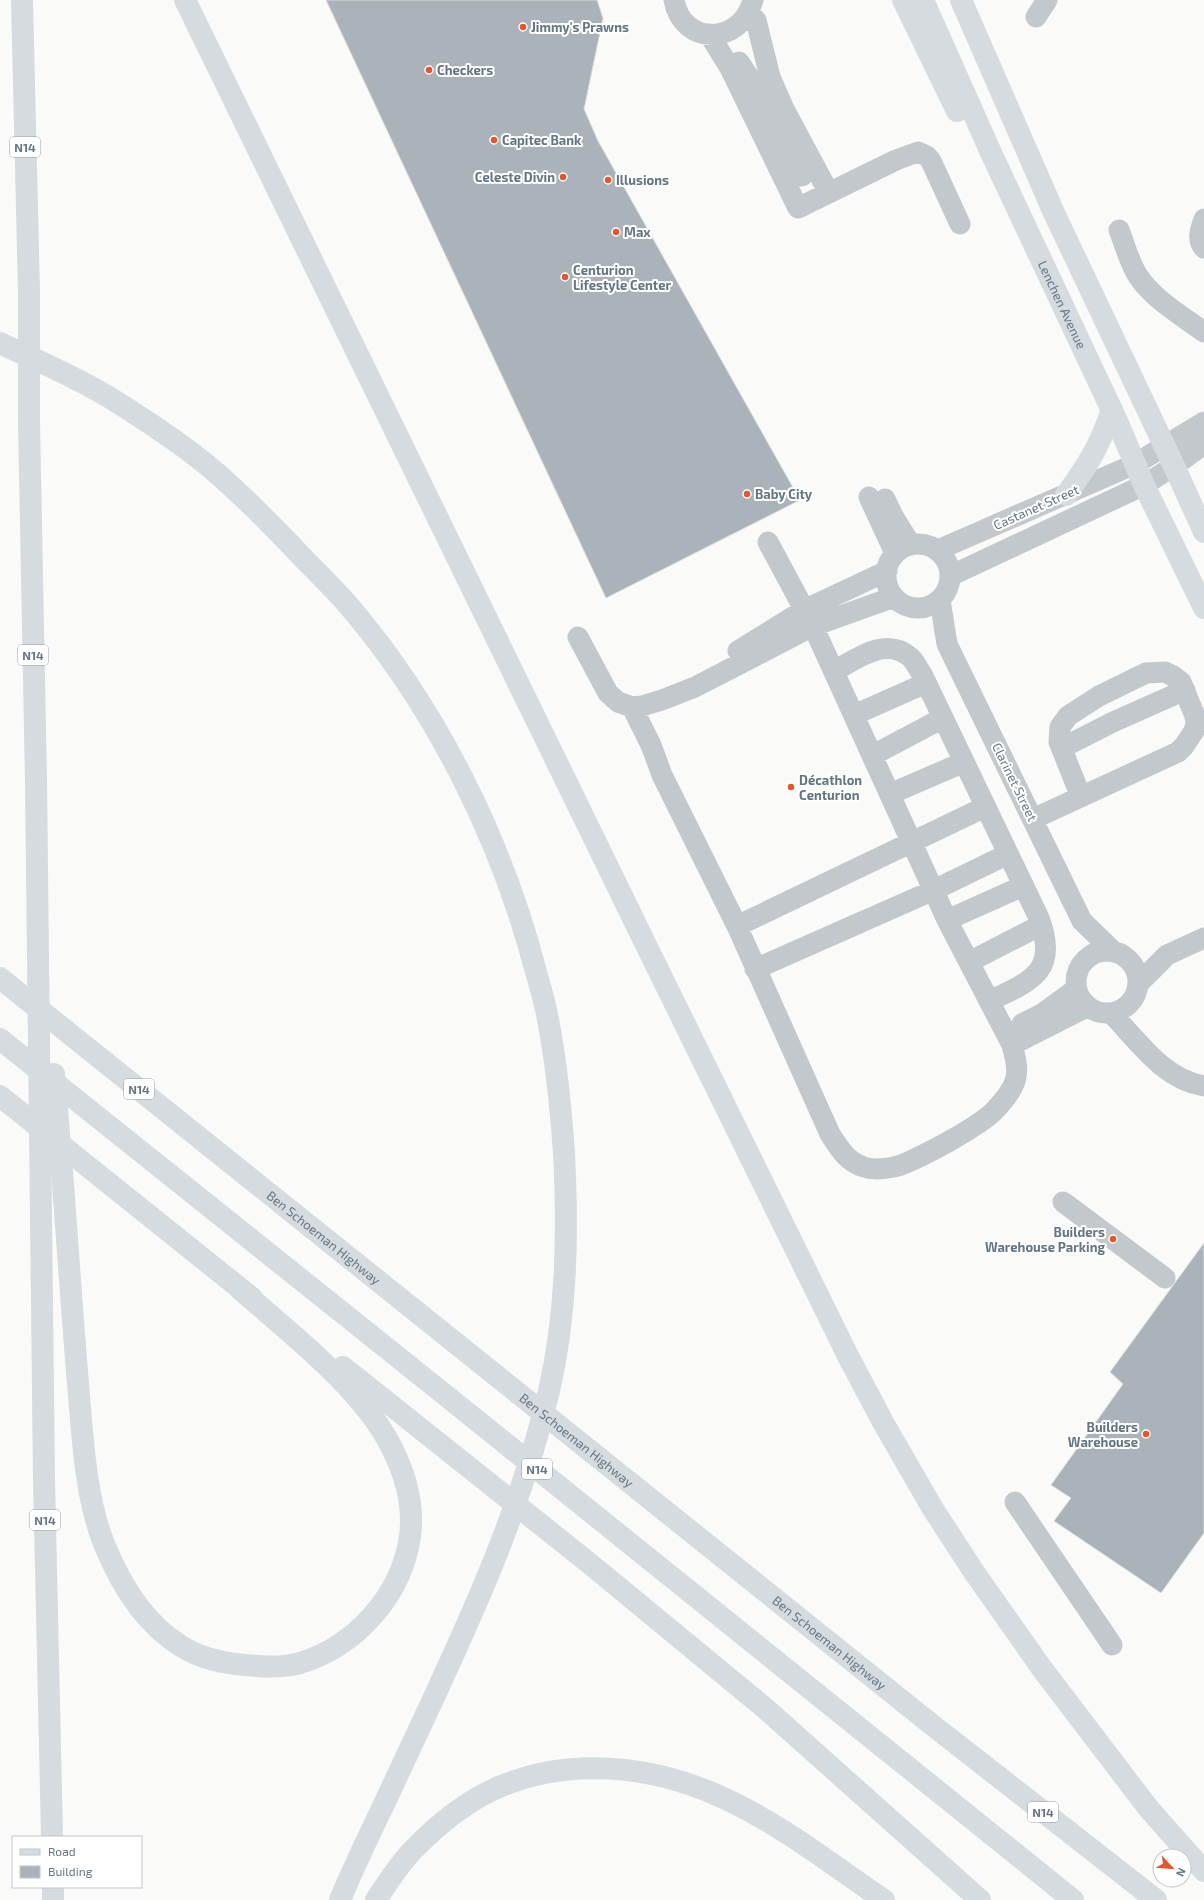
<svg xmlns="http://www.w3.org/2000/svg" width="1204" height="1900" viewBox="0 0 1204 1900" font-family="'Exo 2',sans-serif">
  <rect width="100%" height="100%" fill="#fafaf8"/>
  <!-- building -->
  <path fill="#aab3b9" stroke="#dcdcda" d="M326,0h271l6,18 -19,91 14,32 202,359 -194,98z
    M1204,1243v290l-43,60 -107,-72 17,-23 -20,-13 72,-101 -13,-12z"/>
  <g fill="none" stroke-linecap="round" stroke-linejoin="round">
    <!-- minor -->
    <path stroke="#c3c8cc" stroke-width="21" d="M674,0c8,46 67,46 79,0
      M1036,17l11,-17
      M756,20l14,57 14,32 45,84
      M709,34l21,34 68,140 98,-48 22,-8 9,4 4,5 29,63
      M739,62l22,33 41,81
      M1204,219c-3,10 -8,20 0,29
      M1119,230c6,15 10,32 19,46 16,24 43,39 66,56
      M869,497l26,56
      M885,499l8,17 18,29
      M886 576a32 32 0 1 1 64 0a32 32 0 1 1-64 0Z
      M938,550l197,-86 69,-42
      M950,576l194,-91 30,-19 30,-22
      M940,600l7,44 135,277 31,30
      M578,637l30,56 10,9 14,5 10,-1 20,-6 33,-13 118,-61 81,-29
      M738,651l66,-41 83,-39
      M834,671c23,-12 51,-35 76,-14 5,4 8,12 12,17l117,244c20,53 -7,63 -50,83
      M632,707l19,38 11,30 75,151 93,208c9,14 17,28 34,33 11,4 31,1 42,-4 23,-10 68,-34 86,-50 9,-9 19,-20 23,-32 4,-12 0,-24 -3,-36l-65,-125 -134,-294 -45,-84
      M854,715l72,-32
      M1062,748l51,-26 72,-32
      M873,755l70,-37
      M890,794l74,-32
      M1033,819l145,-67 6,-6 10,-15 2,-7 -1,-8 -14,-34 -8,-6 -8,-4 -19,1 -47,23 -31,20 -8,11 -1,15 22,55
      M947,920l76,-34
      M737,926l248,-119
      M1076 982a31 31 0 1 1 62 0a31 31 0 1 1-62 0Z
      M969,962l72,-37
      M755,969l179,-79 74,-36
      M1138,984l29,-29 37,-17
      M1111,1013c28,29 52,66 93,73
      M1022,1024l20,-10 34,-25
      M1012,1045l75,-38
      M1063,1202l102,76
      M1015,1502l97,143"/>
    <!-- major -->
    <g stroke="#d6dbdf" stroke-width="22">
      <path d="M903,0l54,111"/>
      <path id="s1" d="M923,0l69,155 125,266 27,64 60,123"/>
      <path d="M961,0l93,213 120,253 30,66"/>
      <path d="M1066,495c22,-30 34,-50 46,-85"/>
    </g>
    <!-- highway -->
    <g stroke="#d6dbdf" stroke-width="22">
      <path d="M22,0l7,293v128l7,360 8,698 8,358"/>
      <path d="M185,0l463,949 200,407 36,68 49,85 41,63 69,98 106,139 55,62"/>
      <path d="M0,343c36,17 73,33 107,53 39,24 79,50 113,80 29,26 58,55 85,84 15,15 30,30 44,46 88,103 153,235 187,366 5,17 10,35 13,53 8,43 12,85 15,128 4,79 3,160 -15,238 -34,144 -101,275 -163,409 -16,33 -32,66 -46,100"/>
      <path id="s2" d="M0,978l931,746 225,176"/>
      <path d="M0,1039l444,355 629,506"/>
      <path d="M54,1074c9,99 15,199 23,298 5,53 7,125 28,174 16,39 40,78 76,100 20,13 42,17 64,19 18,2 38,3 55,-2 56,-17 102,-68 110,-127 4,-30 -5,-62 -18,-88 -29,-59 -102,-115 -151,-158"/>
      <path d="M0,1096l252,202"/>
      <path d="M343,1367l246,196 177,146 214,191"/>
      <path d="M53,1887v13"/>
      <path d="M376,1900c11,-17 22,-34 36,-49 24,-25 54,-50 87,-64 70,-30 151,-22 220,9 59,26 112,68 165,104"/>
    </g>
  </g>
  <!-- markers -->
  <g fill="#e4572e" stroke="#fff" stroke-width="1.5">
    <circle cx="523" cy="27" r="4"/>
    <circle cx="429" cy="70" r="4"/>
    <circle cx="494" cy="140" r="4"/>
    <circle cx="563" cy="177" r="4"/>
    <circle cx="608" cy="180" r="4"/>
    <circle cx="616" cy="232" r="4"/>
    <circle cx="565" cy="277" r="4"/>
    <circle cx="747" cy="494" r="4"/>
    <circle cx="791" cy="787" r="4"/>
    <circle cx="1113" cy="1239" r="4"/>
    <circle cx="1146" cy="1434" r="4"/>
  </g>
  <g text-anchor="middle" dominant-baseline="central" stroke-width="4" stroke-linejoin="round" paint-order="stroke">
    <!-- shield labels -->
    <g fill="#fff" stroke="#939fa8" stroke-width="1">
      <rect x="10" y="137" width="30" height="20" rx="3"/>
      <rect x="18" y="645" width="30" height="20" rx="3"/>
      <rect x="124" y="1079" width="30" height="20" rx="3"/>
      <rect x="522" y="1459" width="30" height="20" rx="3"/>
      <rect x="30" y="1510" width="30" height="20" rx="3"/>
      <rect x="1028" y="1802" width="30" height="20" rx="3"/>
    </g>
    <g font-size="12" font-weight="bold" fill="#657683">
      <text x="25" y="147">N14</text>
      <text x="33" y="655">N14</text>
      <text x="139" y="1089">N14</text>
      <text x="537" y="1469">N14</text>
      <text x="45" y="1520">N14</text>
      <text x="1043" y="1812">N14</text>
    </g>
    <!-- poi labels -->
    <g font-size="13" font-weight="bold" fill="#657683" stroke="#fff" text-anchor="start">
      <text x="531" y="27">Jimmy's Prawns</text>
      <text x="437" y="70">Checkers</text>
      <text x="502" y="140">Capitec Bank</text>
      <text x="555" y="177" text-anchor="end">Celeste Divin</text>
      <text x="616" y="180">Illusions</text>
      <text x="624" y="232">Max</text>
      <text x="573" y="270">Centurion<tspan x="573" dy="15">Lifestyle Center</tspan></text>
      <text x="755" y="494">Baby City</text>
      <text x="799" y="780">Décathlon<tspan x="799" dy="15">Centurion</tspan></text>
      <text x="1105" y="1232" text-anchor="end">Builders<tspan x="1105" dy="15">Warehouse Parking</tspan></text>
      <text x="1138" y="1427" text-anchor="end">Builders<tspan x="1138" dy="15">Warehouse</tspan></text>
    </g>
    <!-- street labels -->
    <g font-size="13" fill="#657683" stroke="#fff">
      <text stroke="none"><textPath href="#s1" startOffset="335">Lenchen Avenue</textPath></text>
      <text transform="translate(1036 507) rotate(-24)">Castanet Street</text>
      <text transform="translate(1015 782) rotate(64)">Clarinet Street</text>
      <text stroke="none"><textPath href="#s2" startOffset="415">Ben Schoeman Highway</textPath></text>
      <text stroke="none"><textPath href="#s2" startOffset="739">Ben Schoeman Highway</textPath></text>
      <text stroke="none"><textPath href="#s2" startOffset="1063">Ben Schoeman Highway</textPath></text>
    </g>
  </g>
  <!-- legend -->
  <rect x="12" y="1836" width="130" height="52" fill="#ffffff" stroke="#c1c8cd"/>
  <rect x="20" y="1849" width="20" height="6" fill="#d6dbdf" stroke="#c1c8cd"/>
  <text x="48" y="1856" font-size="12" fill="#657683">Road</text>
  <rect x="20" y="1866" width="20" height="12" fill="#aab3b9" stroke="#c1c8cd"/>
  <text x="48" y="1876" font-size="12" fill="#657683">Building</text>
  <!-- north arrow -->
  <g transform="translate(1172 1868) rotate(116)"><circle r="19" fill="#ffffff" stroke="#c1c8cd"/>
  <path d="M0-3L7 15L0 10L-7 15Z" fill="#e4572e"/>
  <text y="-6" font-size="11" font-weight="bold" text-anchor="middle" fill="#657683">N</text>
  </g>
</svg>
